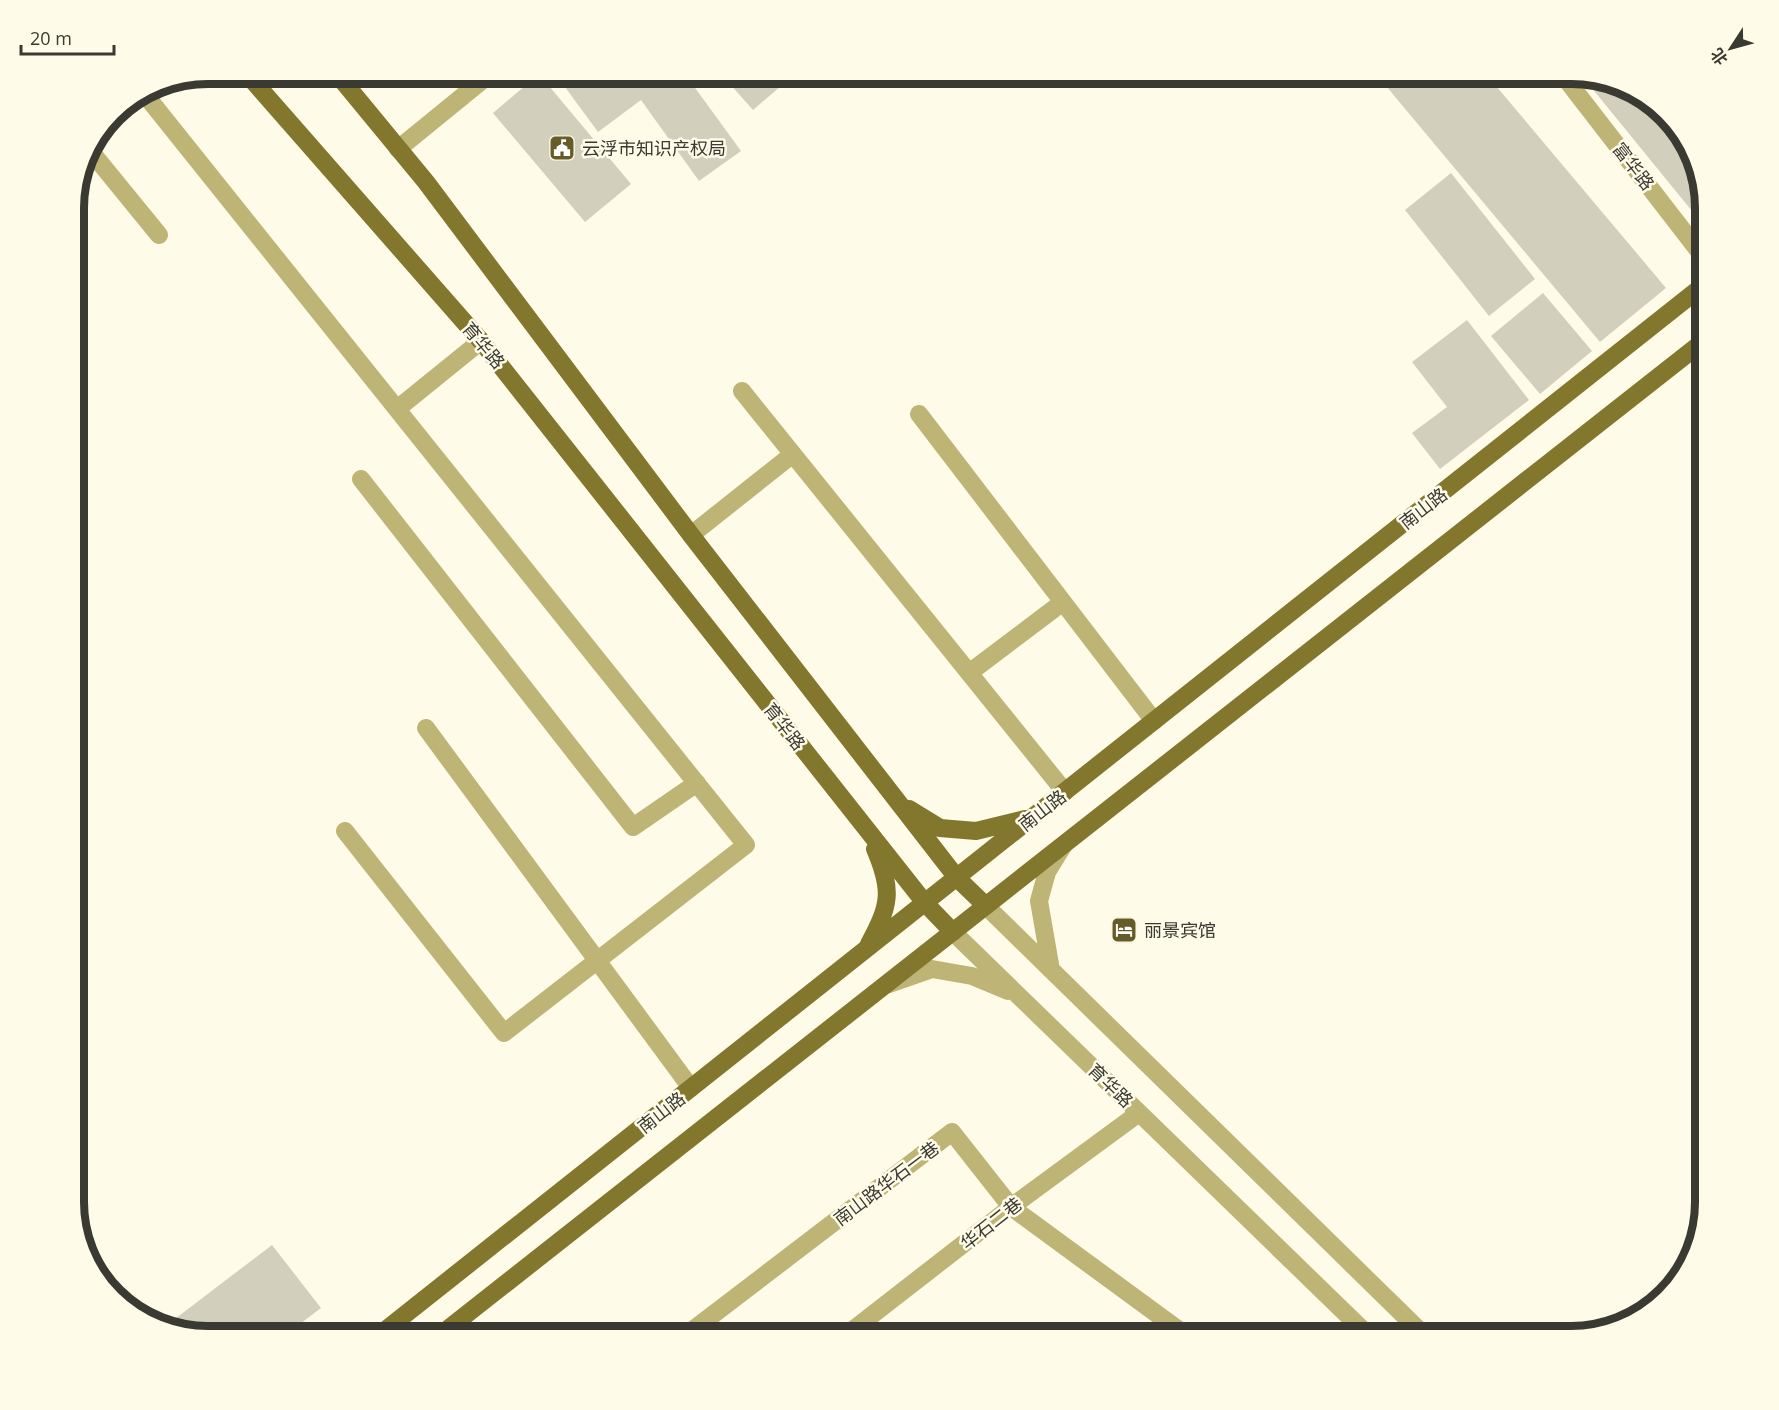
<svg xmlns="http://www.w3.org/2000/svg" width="1779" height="1410" viewBox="0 0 1779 1410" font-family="'Open Sans','Noto Sans SC',sans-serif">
  <rect width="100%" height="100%" fill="#fefbe8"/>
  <!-- building -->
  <path fill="#d2d0bd" d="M539,74l92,110 -46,38 -92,-109z
    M583,74h102l56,77 -42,30 -58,-81 -43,32 -33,-45z
    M721,74h74l-42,36z
    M1376,74h110l180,214 -66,54z
    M1582,76l40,8 37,23 33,42 14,59 -1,19z
    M1451,173l84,106 -46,37 -84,-106z
    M1543,293l49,58 -52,43 -49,-58z
    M1467,320l62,80 -89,69 -28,-36 35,-26 -35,-45z
    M272,1245l49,63 -37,28h-76l-45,-8z"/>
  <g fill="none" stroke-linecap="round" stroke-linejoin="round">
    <!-- minor -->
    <path stroke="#beb475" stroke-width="18" d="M1562,74l143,185
      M143,92l603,753 -242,188 -159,-202
      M88,148l71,87
      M398,149l92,-75
      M742,391l323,401
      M397,409l84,-68
      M919,414l235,307
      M361,479l272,348 64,-44
      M691,535l102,-81
      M969,673l94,-71
      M426,728l265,360
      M986,906l439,430
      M953,932l416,404
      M1051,970l-12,-69 8,-29 16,-26
      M889,984l43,-15 40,7 36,15
      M685,1336l267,-204 59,75 176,129
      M845,1336l166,-129 128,-94"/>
    <!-- major -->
    <path stroke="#83772e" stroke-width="18" d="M247,74l234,267 444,562 28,29
      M337,74l89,108 265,353 266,343 29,28
      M909,809l31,19 36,3 49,-12
      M869,944c21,-39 24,-53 6,-95
      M378,1336l1327,-1052
      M439,1336l1266,-996"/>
  </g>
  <!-- icons -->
  <defs>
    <g id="civic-square" transform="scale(1.35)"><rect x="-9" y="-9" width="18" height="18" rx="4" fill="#655c28" stroke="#fefbe8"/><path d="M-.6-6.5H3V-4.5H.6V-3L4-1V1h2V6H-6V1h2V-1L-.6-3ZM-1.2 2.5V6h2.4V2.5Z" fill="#fff"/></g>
    <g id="hotel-square" transform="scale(1.35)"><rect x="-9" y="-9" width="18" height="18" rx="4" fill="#655c28" stroke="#fefbe8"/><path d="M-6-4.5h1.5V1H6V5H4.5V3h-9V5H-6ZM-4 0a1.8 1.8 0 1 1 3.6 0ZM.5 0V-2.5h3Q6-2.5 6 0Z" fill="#fff"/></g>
  </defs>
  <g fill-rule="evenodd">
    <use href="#civic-square" x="562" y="148"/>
    <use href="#hotel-square" x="1124" y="930"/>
  </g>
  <g text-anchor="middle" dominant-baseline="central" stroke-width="5" stroke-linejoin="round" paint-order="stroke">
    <!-- poi labels -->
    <g font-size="18" fill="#3a3932" stroke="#fefbe8" text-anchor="start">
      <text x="582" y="148">云浮市知识产权局</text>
      <text x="1144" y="930">丽景宾馆</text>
    </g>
    <!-- street labels -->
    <g font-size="18" fill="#3a3932" stroke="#fefbe8">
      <text transform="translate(1634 166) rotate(52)">富华路</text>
      <text transform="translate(484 345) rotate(50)">育华路</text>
      <text transform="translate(1423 508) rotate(-38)">南山路</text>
      <text transform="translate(785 726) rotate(52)">育华路</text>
      <text transform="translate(1042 810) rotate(-38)">南山路</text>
      <text transform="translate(1111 1085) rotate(44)">育华路</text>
      <text transform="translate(661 1112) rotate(-38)">南山路</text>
      <text transform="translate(886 1183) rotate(-37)">南山路华石一巷</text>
      <text transform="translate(991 1223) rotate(-38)">华石二巷</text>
    </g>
  </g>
  <!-- crop -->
  <path d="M0 0H1779V1410H0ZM208 84H1571A124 124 0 0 1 1695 208V1202A124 124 0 0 1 1571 1326H208A124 124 0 0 1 84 1202V208A124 124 0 0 1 208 84Z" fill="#fefbe8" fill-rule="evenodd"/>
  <path fill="none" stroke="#3a3932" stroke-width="8" d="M208 84H1571A124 124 0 0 1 1695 208V1202A124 124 0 0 1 1571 1326H208A124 124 0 0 1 84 1202V208A124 124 0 0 1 208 84Z"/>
  <!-- north arrow -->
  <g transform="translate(1731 48) rotate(234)" stroke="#fefbe8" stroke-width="4.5" paint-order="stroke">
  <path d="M0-4.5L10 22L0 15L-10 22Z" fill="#3a3932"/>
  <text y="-9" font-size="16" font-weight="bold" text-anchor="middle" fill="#3a3932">北</text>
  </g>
  <!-- scale -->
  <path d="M21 45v9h93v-9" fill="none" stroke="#3a3932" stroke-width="3"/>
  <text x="30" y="45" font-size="18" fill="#3a3932" stroke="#fefbe8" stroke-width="4.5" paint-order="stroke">20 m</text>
</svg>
